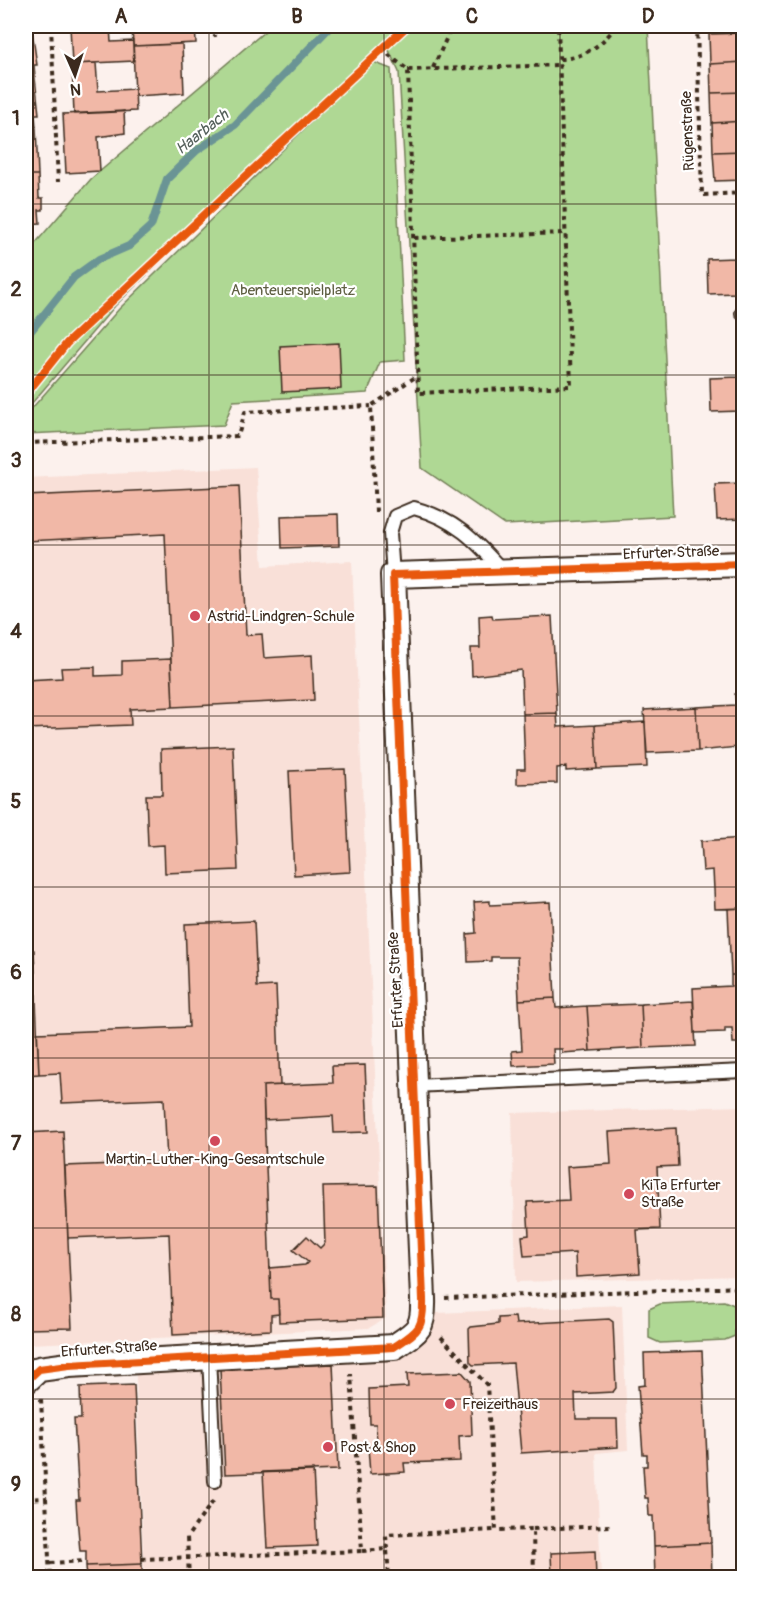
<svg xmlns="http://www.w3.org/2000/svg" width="769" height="1603" viewBox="0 0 769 1603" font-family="Pangolin,sans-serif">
  <rect width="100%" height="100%" fill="#fcf1ed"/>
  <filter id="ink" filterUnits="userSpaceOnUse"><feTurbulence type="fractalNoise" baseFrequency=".0167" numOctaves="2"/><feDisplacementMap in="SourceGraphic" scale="12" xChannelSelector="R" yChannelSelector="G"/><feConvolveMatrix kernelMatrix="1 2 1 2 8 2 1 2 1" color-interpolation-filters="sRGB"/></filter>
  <g filter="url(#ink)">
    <!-- built -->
    <path fill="#f9e0d8" d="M256,467l7,99 89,-5 34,757 -17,10 -339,16 -4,3v-869z
      M743,1106v170l-227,6 -4,-169z
      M622,1305l6,145 -32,3 5,124h-457l-9,-223 258,-12 44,-29z"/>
    <!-- green -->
    <path fill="#afd894" stroke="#758159" stroke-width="1.5" d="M271,26h377l25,490 -168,9 -83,-57 -23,-396 -13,-28 -271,262 -89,104v-156l65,-75z
      M373,62l18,7 14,291 -25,2 -13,31 -134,8 -9,24 -198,9v-19l93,-106z
      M724,1301l10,4 1,31 -10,4 -65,3 -11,-5v-29l11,-5z"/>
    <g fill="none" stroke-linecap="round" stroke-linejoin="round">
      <!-- stream -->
      <path stroke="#6b9495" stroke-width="8" d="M26,337l48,-60 25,-18 30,-13 22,-20 16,-47 29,-28 39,-26 96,-99"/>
    </g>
    <!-- building -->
    <path fill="#f1b8a7" stroke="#3b2a1e" stroke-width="1.5" d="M70,26l40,1 1,15 22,-1 1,20 -62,3z
      M132,26h63l1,17 -63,3z
      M32,30l5,35h-3l1,13 -9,1v-48z
      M744,33v29l-34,2 -1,-30z
      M182,44l2,49 -49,3 -2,-50z
      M744,62v30l-33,1 -1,-29z
      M96,63l2,28 37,-2 1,22 -62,3 -2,-50z
      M35,78l4,36h-4l1,13 -10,1v-49z
      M744,92v29l-32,2 -1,-30z
      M124,111l1,22 -27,4 2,34 -34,2 -3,-59z
      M744,121v30l-31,1 -1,-29z
      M36,127l2,48h-12v-47z
      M744,151v29l-29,1 -2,-29z
      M26,175h12l1,23h4v12h-4l1,13 -14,1z
      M735,258h9v35h-7z
      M735,258l2,35 -29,1 -1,-35z
      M339,343l2,46 -59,3 -2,-46z
      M739,377l1,34 -29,1 -1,-34z
      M739,377h5v34h-4z
      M744,483v36l-27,1 -2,-36z
      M239,486l7,149 16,-1 2,24 48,-3 2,45 -141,7 -8,-173 -139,7v-45z
      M338,514l1,32 -57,2 -1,-32z
      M492,615l1,4 59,-3 5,97 -34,1 -2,-44 -49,6 -1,-28h9l-1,-32z
      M171,659l2,48 -43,2 1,16 -105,4v-49l36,-2 -1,-10 34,-1v9l27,-1v-14z
      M735,694h9v67h-6v-14l-40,4 -2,-44 40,-2z
      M696,707l2,44 -51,2 -3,-43z
      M557,713l1,14 37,-2 2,44 -31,2v-4l-9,1v15l-40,1v-15h8l-2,-55z
      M645,722l2,45 -50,2 -2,-44z
      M233,746l5,124 -73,3 -1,-28 -16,1 -2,-51h16l-1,-46z
      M345,769l5,103 -56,3 -5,-104z
      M744,838v70l-29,1 -2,-39 -10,1 -2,-30z
      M490,901v4l60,-3 5,96 -36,2 -2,-43h-26v4l-23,1 -1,-28 9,-1 -2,-31z
      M744,908v67h-13l-3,-66z
      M254,921l3,66 19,-1 4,99 -17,1 8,213h7l1,15 -8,1v15l-98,5 -4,-101 -101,4 -3,-72 102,-4 -3,-63 -102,4 -2,-30 -21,1 -2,-41 152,-6 -4,-103z
      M34,950l5,124 -13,1v-124z
      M731,975h13v68h-11l-1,-15h-7v4l-30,1 -2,-45 38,-2z
      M555,998l1,10 31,-2 3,45 -28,2v-4h-9l1,15 -41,2 -1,-15 10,-1 -3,-50z
      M693,1001l3,45 -53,2 -2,-44z
      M641,1004l2,44 -53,3 -3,-45z
      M365,1065l3,67 -34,1 -1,-17 -69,4 -1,-34 70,-3 -1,-17z
      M676,1128l2,38 -21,1 3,62 -23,1 3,43 -64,4 -1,-24 -51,3 -2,-20 7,-1 -2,-33 42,-2 -2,-33 44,-3 -2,-32z
      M63,1131l9,197 -45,1 -1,-196z
      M378,1186l5,132 -104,4 -1,-23h-7l-1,-31 35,-3 3,-3 -15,-12 14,-14 13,12 5,-5 -2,-56z
      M515,1317l1,7 93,-5 4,3 3,66 -3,4 -38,2 1,25h41l1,28 -97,6 -8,-90 -40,2 -3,-3 -1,-33 2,-2 27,-3v-6z
      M702,1351l9,192 -57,3 -1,-30h-4l-1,-18h-3l-2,-32h4v-12h-4l-5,-68 7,-1 -1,-32z
      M333,1364l5,106 -113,4 -5,-105z
      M462,1372l8,9 2,54 -13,1 1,25 -56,2 1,9 -35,2 -2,-27 9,-1 -1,-22h-6l-1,-35 39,-2 -1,-13z
      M134,1385l8,179 -56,2v-15h-6l-3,-34 -1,-17h3l-5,-81h7l-1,-32z
      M313,1470l4,76 -50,2 -4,-76z
      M711,1543l1,35h-57l-1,-32z
      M595,1551l1,27h-44l-1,-25z
      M142,1564v14h-55l-1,-12z
      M362,1572v6h-37v-4z"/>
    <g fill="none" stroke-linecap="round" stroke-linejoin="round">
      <!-- service casing -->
      <g stroke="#3b2a1e" stroke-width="16">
        <path id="service" d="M742,313h2
          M393,575l-3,-42 5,-17 19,-8c41,11 61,32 89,63
          M414,1086l330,-15
          M209,1357l6,124"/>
      </g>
      <!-- minor casing -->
      <g stroke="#3b2a1e" stroke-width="28">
        <path id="minor" d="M26,1381l13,-12 30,-4 325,-18c24,-16 30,-18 29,-48l-30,-724 351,-11"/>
      </g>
      <!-- path -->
      <path stroke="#3b2a1e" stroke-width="4" stroke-dasharray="4.5 4.5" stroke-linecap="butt" d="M51,26l7,156
        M214,26l1,11
        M697,26l5,169 42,-2
        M381,49l27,21 10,323 153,-7 -13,-360
        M560,59c24,-1 42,-14 56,-33
        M433,68l19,-42
        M408,70l152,-5
        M414,238l152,-5
        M26,443l212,-7 7,-24 126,-6
        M376,512l-5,-106 46,-30
        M445,1298l299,-11
        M441,1337l46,48 9,145 37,-1 1,49
        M41,1399l9,179
        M26,1499l21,-1
        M533,1529l77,-3
        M387,1549l-1,-14 110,-5
        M362,1551l25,-2 2,29
        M141,1559l221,-8 -11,-177
        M50,1563l36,-2
        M26,1576l24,-2
        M189,1578l-2,-41 27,-37"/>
      <!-- service -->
      <use href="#service" stroke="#fff" stroke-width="12"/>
      <!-- minor -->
      <use href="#minor" stroke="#fff" stroke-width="24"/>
      <!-- cycleway casing -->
      <g stroke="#fff" stroke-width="11">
        <path id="cycleway" d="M26,394l41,-51 340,-317
          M26,1381l13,-12 30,-4 325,-18c24,-16 30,-18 29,-48l-30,-724 351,-11"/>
      </g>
      <!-- cycleway -->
      <use href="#cycleway" stroke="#e8590c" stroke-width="8"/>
    </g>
  </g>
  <!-- grid -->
  <path fill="none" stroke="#3b2a1e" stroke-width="1.5" stroke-opacity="0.55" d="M209,26v1552M384,26v1552M560,26v1552M26,204h718M26,375h718M26,545h718M26,716h718M26,887h718M26,1058h718M26,1228h718M26,1399h718"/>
  <!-- markers -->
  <g fill="#d1495b" stroke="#fff" stroke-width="2">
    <circle cx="195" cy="616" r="6"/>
    <circle cx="215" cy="1141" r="6"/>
    <circle cx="629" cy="1194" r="6"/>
    <circle cx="450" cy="1404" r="6"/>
    <circle cx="328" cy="1447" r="6"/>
  </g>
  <g text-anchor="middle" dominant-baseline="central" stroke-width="4.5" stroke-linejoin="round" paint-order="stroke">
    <!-- street labels -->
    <g font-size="15" fill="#3b2a1e" stroke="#fff">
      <text transform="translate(688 131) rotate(-92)">Rügenstraße</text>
      <text transform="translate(671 553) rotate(-2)">Erfurter Straße</text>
      <text transform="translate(396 980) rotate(-93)">Erfurter Straße</text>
      <text transform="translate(109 1349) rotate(-4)">Erfurter Straße</text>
    </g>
    <!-- park labels -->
    <g font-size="15" fill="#5e5e41" stroke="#fff">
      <text x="293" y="290">Abenteuerspielplatz</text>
    </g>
    <!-- poi labels -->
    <g font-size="15" fill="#3b2a1e" stroke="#fff" text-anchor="start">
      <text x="207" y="616">Astrid-Lindgren-Schule</text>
      <text x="215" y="1159" text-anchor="middle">Martin-Luther-King-Gesamtschule</text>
      <text x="641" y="1185">KiTa Erfurter<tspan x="641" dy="17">Straße</tspan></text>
      <text x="462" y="1404">Freizeithaus</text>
      <text x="340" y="1447">Post &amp; Shop</text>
    </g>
    <!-- water labels -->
    <g font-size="16" font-style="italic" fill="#535f5a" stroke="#fff">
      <text transform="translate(202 132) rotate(-38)">Haarbach</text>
    </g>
  </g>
  <!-- margin -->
  <rect width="769" height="1603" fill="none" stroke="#fff" stroke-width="66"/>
  <!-- north arrow -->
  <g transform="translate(75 75) rotate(177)" stroke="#ffffff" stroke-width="4.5" paint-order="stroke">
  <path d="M0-4.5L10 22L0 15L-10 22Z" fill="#3b2a1e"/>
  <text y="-9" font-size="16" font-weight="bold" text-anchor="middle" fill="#3b2a1e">N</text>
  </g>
  <rect x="33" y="33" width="703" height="1537" fill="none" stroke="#3b2a1e" stroke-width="2"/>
  <g font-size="20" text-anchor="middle" font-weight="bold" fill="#3b2a1e">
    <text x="121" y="23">A</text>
    <text x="297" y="23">B</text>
    <text x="472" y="23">C</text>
    <text x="648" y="23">D</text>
    <text x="16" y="125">1</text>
    <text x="16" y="296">2</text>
    <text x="16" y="467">3</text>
    <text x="16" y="638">4</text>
    <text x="16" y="808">5</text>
    <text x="16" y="979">6</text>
    <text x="16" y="1150">7</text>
    <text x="16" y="1321">8</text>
    <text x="16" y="1491">9</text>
  </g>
</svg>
